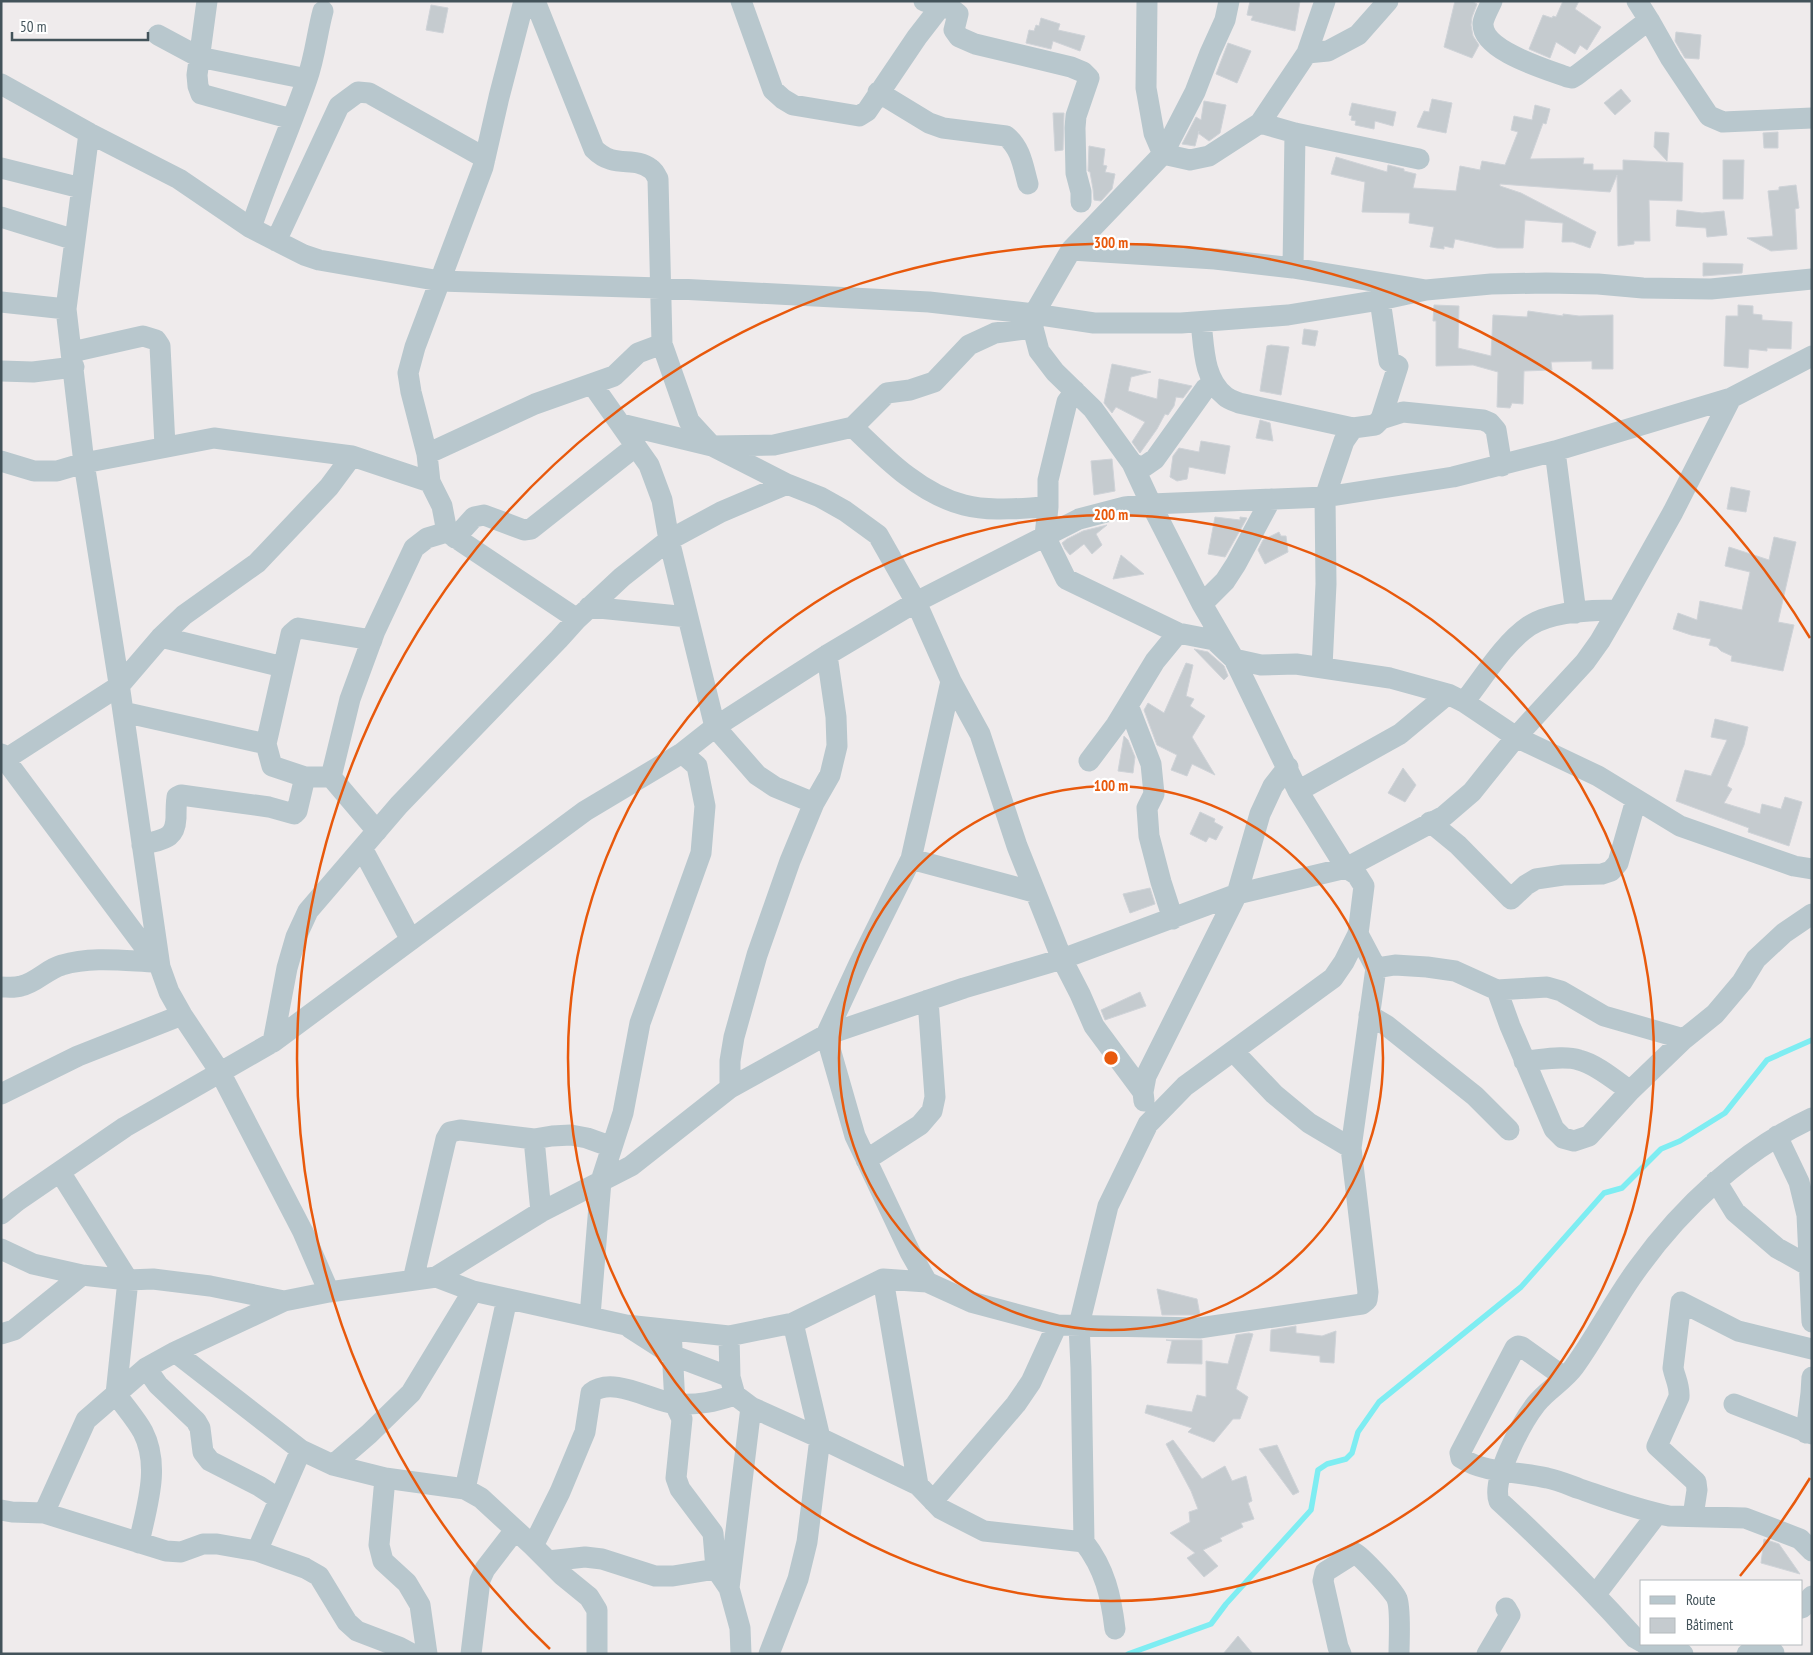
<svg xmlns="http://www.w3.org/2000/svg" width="1813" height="1655" viewBox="0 0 1813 1655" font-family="'PT Sans Narrow',sans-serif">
  <rect width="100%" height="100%" fill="#efebec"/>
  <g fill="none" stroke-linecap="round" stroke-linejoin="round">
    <!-- stream -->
    <path stroke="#7eedf2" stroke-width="5.5" d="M1128,1654l83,-30 15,-20 85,-94 7,-40 9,-6 19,-5 6,-6 6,-21 21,-30 142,-115 83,-94 18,-5 39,-39 19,-8 45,-28 42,-53 45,-20"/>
  </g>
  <!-- building -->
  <path fill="#c5cbcf" stroke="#cfd3d8" d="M1250,1h50l-5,30 -44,-11 2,-4 -6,-1z
    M1455,1h17l5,3 -5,13 -1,8 2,11 6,9 -7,13 -28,-11z
    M1563,1h16l-4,8 26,18 -14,23 -7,-5 -5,9 -19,-12 -6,16 -21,-9 14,-34 9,3 1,-2 3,1z
    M431,5l17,3 -5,25 -17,-3z
    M1041,18l19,6 -2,6 27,6 -5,15 -27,-10 -2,8 -25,-6 3,-13 5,1 2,-6 3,1z
    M1676,32l25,3 -2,24 -14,-1 -10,-17z
    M1228,43l23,8 -14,32 -21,-9z
    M1621,89l10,12 -16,14 -11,-12z
    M1432,99l20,4 -6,30 -29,-6 7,-16 5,1z
    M1204,101l22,4 -6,28 -11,8 -11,-8 1,-2 -4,15 -13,-2 14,-27 5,3z
    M1352,103l44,9 -3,14 -18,-5 -1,8 -19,-4 1,-4 -5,-1 1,-4 -3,-1z
    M1535,105l15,4 -4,15 -3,-1 -13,36 54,-1 -1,6h10v6h30v-10l60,3 -1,38 -33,-1 1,41h-16v3l-16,2 -1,-71 -7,17 -110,-8v2l21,7 75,39 -6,16 -17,-6h-11l1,-19 -38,-3 -2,28h-26l-42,-9 -2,9 -9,-2v3l-14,-2 4,-20 -25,-4 1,-10 -48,-1 3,-30 -34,-8 5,-17 51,15 1,-7 16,4v2l12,3 -3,14 43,3 4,-25 20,4 2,-9 23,4 13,-33 -7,-2 3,-14 18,4z
    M1053,113h11l-1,37 -8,1z
    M1655,132l14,1 -2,28 -13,-14z
    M1778,132v16h-14l-1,-15z
    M1089,146l16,3 -2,16 4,1 -2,6 10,2 -3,15 -11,12 -7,-1 -1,-11 -3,-17 -2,-1z
    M1723,160h21l-1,39h-20z
    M1796,185l3,23 -4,1 2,40 -26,2 -24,-13 26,-2 -5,-45 11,-1v-3z
    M1677,210l25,3 22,-2 3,24 -20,2 -1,-9 -30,-2z
    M1703,263l40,1 -1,9 -39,3z
    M1434,305l25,1 -1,42 33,8 2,-41 34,2 1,-6 35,5v-2l16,2 34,-1v54h-21v-8l-41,1 1,8 -28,1 -1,33 -11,-1 -2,5 -13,-1 1,-35 -25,-7 -37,1v-45h-3z
    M1738,305l15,1v8l9,1v5l30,2 -1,27 -24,-1v3l-18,-2 -1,19 -24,-2 2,-50h12z
    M1304,329l14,2 -3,15 -13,-2z
    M1271,345l18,2 -8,48 -21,-4 7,-45z
    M1112,364l39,8 -20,5 -3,14 29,8 2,-20 33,7 -9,12 -7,-1 -2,9 -6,9 -3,-1 -8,15 -17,24 -8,-11 13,-20 -29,-15 -4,6 -8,-10z
    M1260,420l10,3 3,18 -17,-3z
    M1201,441l29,5 -5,28 -36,-7 -2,12 -10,2 -7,-4 3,-21 6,-8 20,4z
    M1112,459l3,32 -21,4 -3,-34z
    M1731,487l19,4 -4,21 -19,-3z
    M1215,517l25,3v-3l7,1 -22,39 -17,-3z
    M1107,525l-11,9 6,11 -10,9 -8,-10 -14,11 -5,-6 -3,-6 5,-4 16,-8z
    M1279,532l2,4h5l2,16 -23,12 -7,-14 5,-10z
    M1774,537l22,5 -18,80 16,3 -11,46 -52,-10 1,-5 -11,-5 -4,-4 -8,-2 2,-6 -20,-4 -18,-6 5,-16 19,7 3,-19 42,9 8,-38 -25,-6 4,-19 40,13z
    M1121,555l23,19 -31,5z
    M1194,649l14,3 16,14 4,10 -4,4z
    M1186,663l7,2 -7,31 8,3 -4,7 15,10 -13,21 23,38 -23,-11 -5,12 -16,-6 6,-15 -20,-10 -13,-35 4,-7 16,10z
    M1715,719l33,8 -4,18 -17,41 5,3 -8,14 36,11 2,-10 19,5 4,-12 17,5 -13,44 -41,-14 1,-4 -73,-27 9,-31 26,6 16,-36 -16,-3z
    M1124,736l4,4 7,17 -2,16 -15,-2z
    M1403,768l13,17 -11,17 -17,-9z
    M1200,812l15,7 -1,3 9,5 -7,13 -7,-3 -3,5 -16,-8z
    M1150,888l5,16 -25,9 -7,-19z
    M1140,992l6,14 -41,14 -4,-10z
    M1157,1289l40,10 3,16h-38z
    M1296,1326v7l26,3 14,-5 -2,32 -14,-1v-6l-50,-5 1,-21z
    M1249,1333l4,1 -17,55 12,8 -8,22h-7l-19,23 -26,-10 4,-4 -47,-15 2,-8 45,7 5,-17 9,2v-36l22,3 8,-29z
    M1166,1340h36v24l-35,-1 5,-22z
    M1173,1440l29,39 23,-13 7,15 14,-5 6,25 -4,2 6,16 -13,4 2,4 -23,11 2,3 -19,9 15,16 -14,11 -17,-19 8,-5 -25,-20 20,-11 -1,-10 9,-3 -7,-18 -25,-47z
    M1277,1445l22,47 -6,3 -34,-46z
    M1764,1539l15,5 21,30 -39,-11z
    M1238,1636l15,18h-30z"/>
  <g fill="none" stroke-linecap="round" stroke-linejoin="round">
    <!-- street -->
    <path stroke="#b8c7cd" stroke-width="21" d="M207,1l-10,74 1,11 3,8 91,25
      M524,1l-25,96 -16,70 -68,180 -7,26 3,19 16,62 3,28 12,24 5,26 130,87
      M535,1l59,148c21,21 39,6 57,20 3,2 5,6 7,10l4,165 27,77 23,25 75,38 33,13 25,14 33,24 38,67 35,79 -40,178 -52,105 -33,71 29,101 55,116 17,30
      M741,1l32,89 10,9 10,6 66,11 8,-5 50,-74 24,-31 6,-5
      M924,1l29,9 5,4 -4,16 5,7 16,7 96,23 12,5 6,6 -13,38 -1,12 1,45 5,19v10
      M1147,1l-1,87 8,45 9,21
      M1492,1c-3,7 -8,15 -9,22 -2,28 63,46 84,54l5,1 5,-3 72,-55
      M1637,1l12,19 22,39 38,57 14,6 89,-4
      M158,35l41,22 108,22
      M1307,53l21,-2 30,-16 30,-34
      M1,84l88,49 90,46 72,49 53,27 15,5 121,21 220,7 269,14 105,12 60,9h87l107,-8 92,-15 46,-10
      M878,92l51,31 14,5 63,8c15,12 17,30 22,48
      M1260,123l35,10 124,26
      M89,133l-23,176 18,154 34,214 42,290 9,25 13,23 38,57 83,160 26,60
      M1163,154l32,-62 15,-39 15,-33 4,-19
      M1,168l80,20
      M1,217l74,23
      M251,228c17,-51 39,-99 56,-149 8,-22 10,-46 16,-68
      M276,241l63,-135 19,-14 11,1 116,65
      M1071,250l144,9 78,9 133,22 65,-6 55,-1 52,1 45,4 68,1 101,-10
      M1293,268l2,-135
      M1380,300l9,61 9,5 -17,53
      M1,302l65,7
      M1201,322c3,24 2,57 24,74 3,3 9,5 14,7l114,25 -9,13 -19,56 1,87 -4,83
      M72,352l71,-16 13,4 4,6 5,100
      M1,371l32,1 41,-5
      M592,384l57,81 13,35 7,40 46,187 42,48 18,12 39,16
      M1075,391l-8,11 -19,78v27l-3,29 21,43 112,54 36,7 20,19 27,6 35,-1 94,14 58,16 16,8 52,35 82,39 82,50 114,40 18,3
      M621,424l91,22 62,-1 79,-18 34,-34 23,-3 24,-8 35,-37 26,-12 38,-5
      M853,427c32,31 67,67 111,78 27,7 57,3 84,2
      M1353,428l22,-3 6,-6 22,-7 80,8 7,3 6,7 6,36
      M1555,451l21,162
      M427,454l108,-50 79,-28 24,-23 24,-9
      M1,461l33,10h23l27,-8 130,-25 138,18 78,26
      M1132,463l10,5 13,-9 50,-70 8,-6
      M455,538l19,-21 10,-2 40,15 7,-1 105,-83
      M1202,604l23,-23 11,-17 35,-65
      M589,607l99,10
      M161,637l122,30
      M372,640l-74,-12 -7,6 -25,110 6,22 33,11h26l46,54
      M951,681l29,53 37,112 45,113 18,35 14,32 49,66
      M1464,702c19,-24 40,-59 65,-76 23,-15 63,-16 89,-16
      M1128,705l23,59 3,30 -7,14 2,28 12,46 12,37
      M123,712l143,32
      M1,754l157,211
      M1089,761l27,-36 39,-64 23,-28
      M1,762l118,-76 42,-49 23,-22 73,-52 72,-76 23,-31
      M331,777l19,-78 25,-68 39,-83 13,-10 20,-6
      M1298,791l102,-57 48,-40
      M1430,822l28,23 53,54 15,-14 10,-6 27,-4 39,-1 9,-3 7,-8 18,-63
      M142,845c19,-6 33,-4 34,-27 0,-7 0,-14 1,-21l4,-2 88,12 25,7 3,-3 8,-34
      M362,848l49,92
      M911,859l123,33
      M1376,968l19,-3 32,2 28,4 42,19 50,-3 14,4 43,25 80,23
      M1,987c6,0 14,1 20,-1 15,-3 26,-17 41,-21 30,-9 64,-4 94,-3
      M1497,990l13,36 44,103 9,9 11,3 15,-5 41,-45 54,-52 31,-25 27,-32 14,-23 28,-26 28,-19
      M1369,1015l17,10 89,71 34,34
      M273,1042l14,-74 9,-31 12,-26 91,-106 160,-166 18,-20 45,-42 47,-37 52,-28 66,-28
      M1234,1052l40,42 35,29 42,25
      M1524,1061c16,-1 40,-6 55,-1 17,4 37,21 51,31
      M730,1088v-27l4,-24 23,-82 33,-94 24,-58 16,-28 7,-29 -1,-29 -9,-62
      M1,1094l77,-38 104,-41
      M1144,1101l-1,-9 3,-16 91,-182 23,-80 13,-28 15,-19
      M1777,1136l22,46 8,33 5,107
      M534,1139l7,73
      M866,1160l54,-35 12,-14 3,-14 -7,-97
      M60,1172l68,108 -12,114c9,13 20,25 27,38 18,35 3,76 -4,111
      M1716,1181l19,31 42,36 34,19
      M1,1214l16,-13 108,-74 148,-85 312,-231 97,-58 33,-26 112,-72 89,-53 163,-83 46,-12 26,-3 174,-7 128,-20 102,-26 176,-53 81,-42
      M1,1249l32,15 49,11 46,5 25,-1 57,7 74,15 45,-9 107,-15 105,-65 90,-46 99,-78 96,-53 138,-47 98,-29 175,-65 109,-26 98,-52 28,-24 44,-55 69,-75 15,-21 18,-31 55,-98 58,-114
      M436,1277l37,14 153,34 103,11 64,-13 90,-44 44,3 44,20 86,23 142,3 163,-24 5,-4 1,-8 -17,-144 25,-180 -18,-34
      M883,1279l35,206 23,24 43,22 100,11
      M413,1280l33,-141 4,-7 10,-2 74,9 18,-3 19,-1 16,3 25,9
      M590,1316l11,-135 22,-68 17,-90 61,-170 4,-47 -8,-40 -15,-13
      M630,1328l42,27 58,22
      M671,1330l4,74 7,15 -6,59 4,11 33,44 3,36 13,19 11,40 1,26
      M1,1334l13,-4 68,-55
      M729,1336l1,41 5,18 16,12 69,31 98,47
      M175,1352l126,98 32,15 52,13 80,11 16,9 52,48 29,29 27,22 8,13v44
      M146,1368l12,17 38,36 4,7 3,24 7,9 49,25 20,13
      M1564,1377l-42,-30 -4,-1 -3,2 -55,105 1,5c25,16 58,13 86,20 11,2 22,7 33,11 29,10 58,21 89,27l76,2 55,21 12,12
      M1734,1404l78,30
      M1806,1433l5,-40 1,-16
      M333,1465l36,-31 42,-41 62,-102
      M385,1478l-6,67 4,16 24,22 13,22 7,49
      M465,1489l42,-190
      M933,1501l83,-97 15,-22 26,-57
      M1,1510l11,2 32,1 122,38 15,1 22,-8h14l40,7 48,17 14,8 28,46 10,9 42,16 13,7
      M44,1513l42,-93 60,-52 29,-16 109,-51
      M1693,1516l4,-26 -1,-8 -39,-36 22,-49c1,-11 -4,-19 -6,-29l8,-66 57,29 74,18
      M533,1546l27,-54 25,-60 6,-39c22,-18 62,9 86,11 23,1 36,-2 58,-9
      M257,1551l44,-101
      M548,1561l37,-4 17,2 53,17h18l43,-7
      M729,1588l22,-181
      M1596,1594l61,-80
      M1802,1608l10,-12
      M1115,1629c-4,-33 -10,-60 -31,-87l-3,-174 -2,-43 29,-119 40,-82 37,-38 148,-108 11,-16 14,-28 6,-48 -7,-11 -11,-7 -48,-77 -64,-132 -32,-55 -51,-100 -19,-41 -39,-54 -38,-37 -16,-21 -6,-23 1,-14 37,-64 92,-96 27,6 19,-4 51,-33 47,-70 18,-52
      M1642,1642l-7,-4c-43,-48 -88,-93 -136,-137 -8,-22 23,-79 37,-97 11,-14 28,-23 38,-37 23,-32 41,-68 64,-99 44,-61 105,-118 174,-150
      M1645,1644l38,10
      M471,1654l9,-74 5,-11 30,-39
      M769,1654l29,-75 9,-37 13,-104 -27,-115
      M1341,1654l-3,-7 -15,-66 2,-9 30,-19c5,2 41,40 42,46 4,10 2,42 2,55
      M1487,1654l23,-39 -4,-7
      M1747,1654c9,-6 17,-4 27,-1"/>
  </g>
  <!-- distance rings -->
  <g fill="none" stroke="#e8590c" stroke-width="2.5">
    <circle cx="1111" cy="1058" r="272"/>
    <circle cx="1111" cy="1058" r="543"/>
    <path d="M1810 1478A815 815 0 0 1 1740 1576M550 1649A815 815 0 1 1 1810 638"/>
  </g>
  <circle cx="1111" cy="1058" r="8" fill="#e8590c" stroke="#fff" stroke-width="2.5"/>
  <g font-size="15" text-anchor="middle" font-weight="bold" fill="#e8590c" stroke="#fff" stroke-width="4.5" stroke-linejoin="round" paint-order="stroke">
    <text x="1111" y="248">300 m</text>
    <text x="1111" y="520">200 m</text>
    <text x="1111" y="791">100 m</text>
  </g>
  <!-- border -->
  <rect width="1813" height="1655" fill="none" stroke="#43535a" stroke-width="5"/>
  <!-- legend -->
  <rect x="1640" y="1580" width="162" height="65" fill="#ffffff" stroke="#b4babd"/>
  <rect x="1650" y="1596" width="25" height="8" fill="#b8c7cd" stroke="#b4babd"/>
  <text x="1686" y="1605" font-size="15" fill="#43535a">Route</text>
  <rect x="1650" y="1618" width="25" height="15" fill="#c5cbcf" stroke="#b4babd"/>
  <text x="1686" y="1630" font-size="15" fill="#43535a">Bâtiment</text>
  <!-- scale -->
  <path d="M12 32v8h136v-8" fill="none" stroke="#43535a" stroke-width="2.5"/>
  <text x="20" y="32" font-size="15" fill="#43535a" stroke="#ffffff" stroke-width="4" paint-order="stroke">50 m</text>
</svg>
